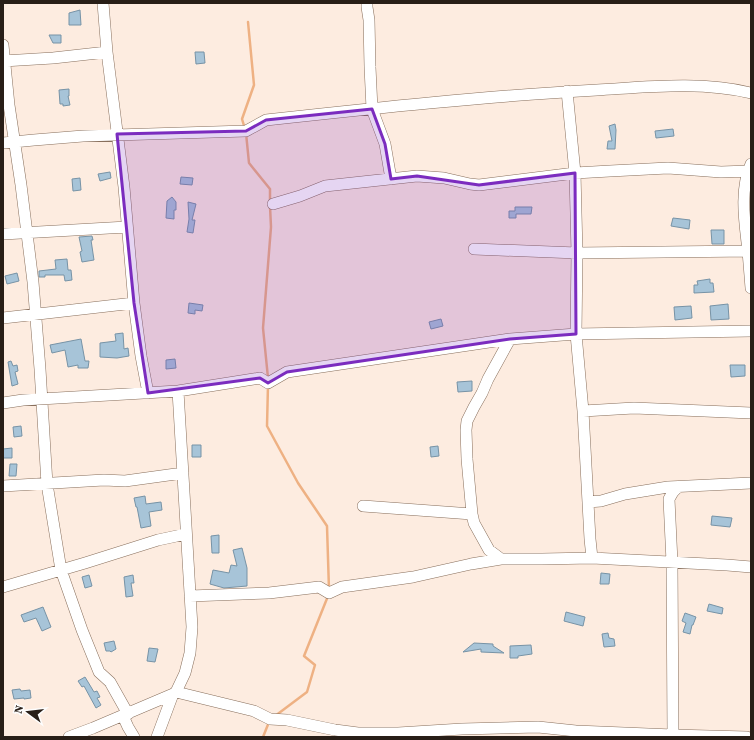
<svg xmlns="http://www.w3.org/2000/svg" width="754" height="740" viewBox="0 0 754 740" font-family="'Source Serif 4',serif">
  <rect width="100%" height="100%" fill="#fdece0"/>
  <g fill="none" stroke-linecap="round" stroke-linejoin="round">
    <!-- stream -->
    <path stroke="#eeb183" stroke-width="2.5" d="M245,129l-3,-10 12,-34 -6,-63
      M246,133l3,30 21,26v12
      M268,378l-5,-50 8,-101 -1,-21
      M268,385l-1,41 31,57 29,43 2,64
      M275,716l32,-24 8,-27 -11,-9 24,-60
      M263,737l6,-15"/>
  </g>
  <!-- building -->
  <path fill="#a7c4d8" stroke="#7793a6" d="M80,10l1,15h-12v-12z
    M49,35h12v8h-8z
    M195,52h9l1,11 -9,1z
    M69,89v7h-1l2,9 -7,1v-2h-3l-1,-14z
    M615,124l1,6 -1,19h-8l1,-8h4l-3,-15z
    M673,129l1,7 -18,2 -1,-7z
    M110,172l1,6 -11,3 -2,-7z
    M181,177l12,1 -1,7 -12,-1z
    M80,178l1,12 -8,1 -1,-12z
    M172,197l4,5v8h-2v9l-8,-1 1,-17z
    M188,202l8,2 -4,16h3l-2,13 -6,-1 2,-13z
    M515,207h17l-1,7h-15v4h-7v-7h6z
    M673,218l17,2 -1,9 -18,-3z
    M711,230h13v14h-12z
    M92,236l1,4h-2l3,20 -12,2 -2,-10 2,-1 -3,-14z
    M67,259l1,11h3l1,10 -7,1 -1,-6h-19v2h-6v-6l17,-2 -1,-9z
    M17,273l2,8 -12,3 -2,-8z
    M710,279v4h3l1,9 -20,1v-8h4l-1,-4z
    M189,303l14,2 -1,6 -7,-1v4l-7,-1z
    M728,304l1,15 -18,1 -1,-14z
    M691,306l1,12 -17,2 -1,-13z
    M441,319l2,7 -12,3 -2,-7z
    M123,333l1,16 4,-1 1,8 -12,2 -17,-1v-14l16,-2 -1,-7z
    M81,339l4,22h4l-1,7h-10v-3l-10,2 -3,-17 -13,3 -2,-8z
    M175,359l1,9 -10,1v-9z
    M11,361l2,5 4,-1 1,6 -3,1 3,12 -6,2 -4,-24z
    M730,365h15v11l-14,1z
    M472,381v10l-14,1 -1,-10z
    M21,426l1,10 -8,1 -1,-10z
    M192,445h9v12h-9z
    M438,446l1,10 -8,1 -1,-10z
    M12,448v10h-9v-9z
    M10,464h7l-1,12h-7z
    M145,496l1,8 15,-2 1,8 -13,2 2,14 -10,2 -4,-21h-1l-2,-9z
    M712,516l20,2 -2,9 -19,-2z
    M219,535v18h-7l-1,-17z
    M242,548l5,20v18l-23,2 -14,-4 3,-14 16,3 2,-8 6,1 -4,-16z
    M601,573l9,1 -1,10h-9z
    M89,575l3,11 -7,2 -3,-11z
    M133,575l1,8h-3l2,13 -7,1 -2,-20z
    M709,604l14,4 -1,6 -15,-3z
    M43,607l8,20 -9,4 -6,-13 -12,4 -3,-7z
    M566,612l19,5 -2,9 -19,-5z
    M685,613l11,4 -3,8h-1l-2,9 -7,-2 3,-9 -4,-2z
    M608,633l1,5 5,1 1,7 -11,1 -2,-13z
    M114,641l2,8 -5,3 -1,-1h-4l-2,-8z
    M474,643l19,1v2l11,7 -23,-1v-3l-18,3z
    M531,645l1,9 -14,2v2h-8v-12z
    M149,648l9,1 -3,13 -8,-1z
    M85,677l9,15 3,-1 3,6 -3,1 4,7 -5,3 -12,-22 -2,1 -4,-6z
    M20,689l1,2 9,-1 1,8 -7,1v-1l-10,1 -2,-9z"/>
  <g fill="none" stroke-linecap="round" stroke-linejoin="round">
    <!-- minor casing -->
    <g stroke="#886f5c" stroke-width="12">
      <path id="minor" d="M103,3l4,49 17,135 10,116 7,53 7,37
        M367,3v4l2,13 1,47 2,42 13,35 6,35
        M3,45l6,60 12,80 12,97 7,87 7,115 14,86 21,60 17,42 11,10 18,32
        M3,61l50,-3 54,-6
        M567,91l8,82 2,80 -1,81 7,77 7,128 2,19
        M3,143l31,-3 49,-4 163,-5 20,-11c110,-12 221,-24 331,-30 51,-3 104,-9 154,3
        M751,164c-12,27 -6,59 -3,87 1,12 2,25 3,37
        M273,204l27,-8 25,-10 92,-10 27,2 26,6 9,1 96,-12 35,-2 58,-3 53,4 27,-1
        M3,234l124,-7
        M474,249l103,4 174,-2
        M3,318l131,-15
        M3,403l20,-3 155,-9 82,-13 8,5 19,-11 223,-33 66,-5 175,-3
        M583,411l51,-3 117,5
        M3,486l101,-6 21,1 58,-8
        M588,502l13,-1 24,-7 43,-7 83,-4
        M363,506l109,8
        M501,559l-12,-9 -15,-27 -2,-9 -5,-55 -1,-29 1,-9 7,-14 8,-14 6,-14 22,-40
        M3,587l82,-24 73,-23 28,-6
        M190,596l79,-3 50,-6 10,6 13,-6 71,-10 58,-13 30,-5h41l50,-1 135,7 24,2
        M176,692l78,19 16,8 17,1 48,10 23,3h40l64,-4 76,-2 38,4 97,4 74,2
        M123,716l5,11 6,10
        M69,737l24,-9 80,-34
        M157,737l16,-43 3,-2 9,-19 5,-20 2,-26 -14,-236
        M673,737l-1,-175 -3,-63 4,-7 5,-5"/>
    </g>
    <!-- minor -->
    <use href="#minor" stroke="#fff" stroke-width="11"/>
  </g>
  <!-- marked area -->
  <path fill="#7b2cbf" fill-opacity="0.2" stroke="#7b2cbf" stroke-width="3" stroke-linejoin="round" d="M372,109l13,35 6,35 26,-3 62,9 96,-12 1,161 -66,5 -223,33 -19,11 -8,-5 -112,15 -14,-90 -17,-169 129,-3 20,-11z"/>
  <!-- border -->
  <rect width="754" height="740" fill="none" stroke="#281e17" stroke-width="8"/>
  <!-- north arrow -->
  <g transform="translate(28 712) rotate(285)" stroke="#fdfdfd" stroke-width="3" paint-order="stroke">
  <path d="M0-3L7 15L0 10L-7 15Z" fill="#281e17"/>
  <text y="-6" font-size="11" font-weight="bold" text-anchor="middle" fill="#281e17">N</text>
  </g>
</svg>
